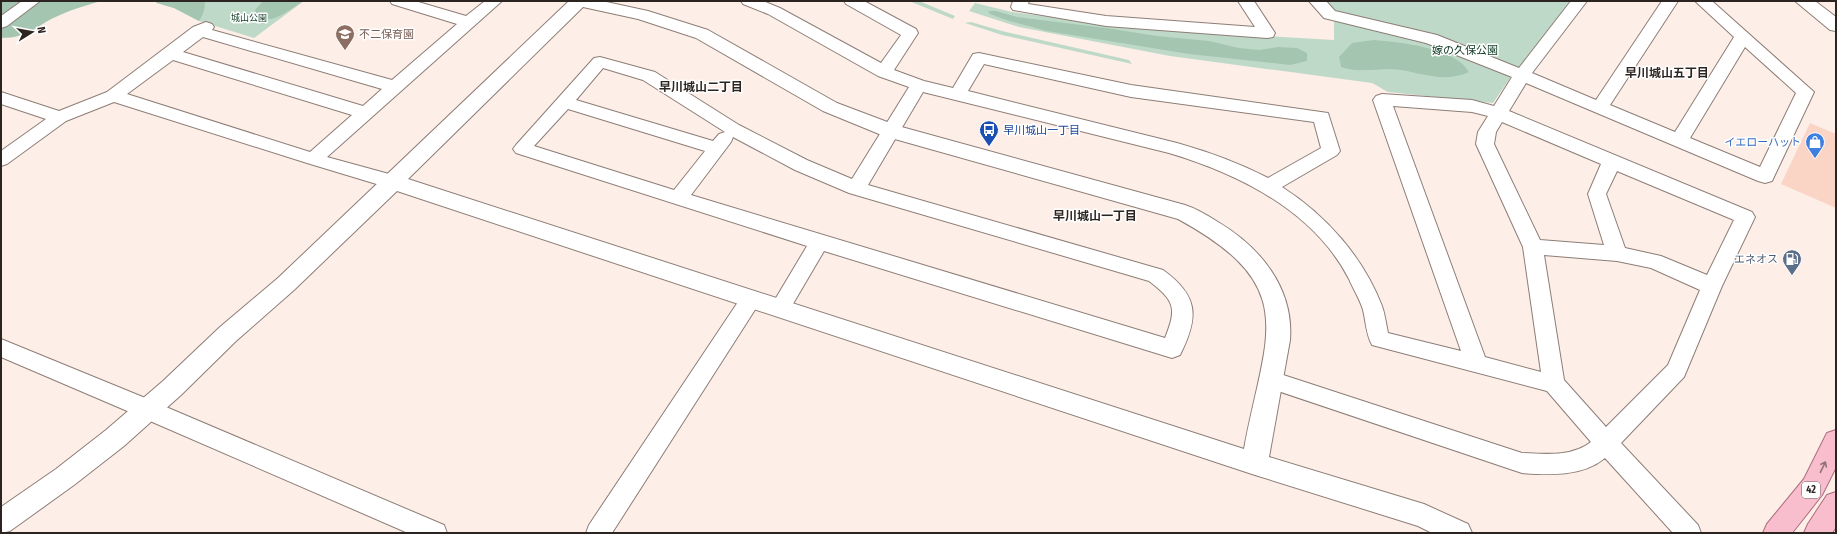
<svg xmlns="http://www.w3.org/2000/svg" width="1837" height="534" viewBox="0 0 1837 534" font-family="'Fira Sans Condensed','Noto Sans JP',sans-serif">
  <rect width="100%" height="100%" fill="#fdefe8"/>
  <!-- green -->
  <path fill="#bfd9c8" d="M156,1h148l-50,37 -55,-17 -25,-13 -17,-5z
    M909,1h10l36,15 -2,3z
    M1324,1h246l-49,66h-7l-4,11 -17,25 -105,-11 -16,-9 -202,-27 -151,-29 -50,-16 6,-8 37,9 130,17 192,11v-29z
    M971,22l31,9 127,29 3,4 -130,-29 -37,-12z"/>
  <!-- forest -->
  <path fill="#a4c6b1" d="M1,1h100c-13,4 -28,8 -41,14 -24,10 -30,23 -59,23z
    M155,1h50c0,8 -2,14 -6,20l-25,-13 -17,-5z
    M263,1h40c-11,7 -40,32 -48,9z
    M988,11h8l21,6 89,11 51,8 52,5 30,7 20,2 19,-3 19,1 10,5v8l-17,4 -101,-11 -142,-23 -41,-11 -16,-6z
    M1374,40c26,2 82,8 95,32 -29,13 -51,-2 -79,-3 -17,0 -33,4 -49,-2l-2,-10 13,-14z"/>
  <!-- building -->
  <path fill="#fad5c6" d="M1810,123l26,11v74l-55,-24z"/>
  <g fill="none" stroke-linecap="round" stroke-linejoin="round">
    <!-- minor casing -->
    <g stroke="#8d7d76" stroke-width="2">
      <path id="minor" d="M22,1h18l-33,25 -6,2v-12z
        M390,1h25l51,15 19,-15h17l-175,156 73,20 2,5 -2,5 -7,2 -86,-26 -193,-61 -48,19 -59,43 -6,2v-15l45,-32 -45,-15v-12l58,19 48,-19 86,-65 13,-5 6,2 2,3 -2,3 180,50 65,-56 -65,-20zM203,37l179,52 -19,17 -180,-54zM173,60l179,55 -42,37 -183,-58z
        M741,1h22l17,7 101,55 20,-28 -55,-31 -2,-3h20l52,28 2,4 -24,37 30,11 29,7 20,-34 6,-1 152,32 197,28 12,38 -3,4 -55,32c44,28 81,70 100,119 3,8 4,18 6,27l73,18 -88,-251 3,-4 6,-2 90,6 22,6 18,-29 -86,-34 -102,-25 -15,-17h17l9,10 102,24 82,33 52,-67h16l-55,72 64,27 66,-99h16l-68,104 65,27 59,-95 -39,-36h17l102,91 -42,89 -7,2 -7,-2 -232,-98 -17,28 243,101 3,5 -33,69 -38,91 -63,66 77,82 3,8h-28l-68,-75c-23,19 -55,17 -83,15l-259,-87 -3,-6 3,-6 8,-3 251,82c23,1 50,4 69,-11l-44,-51 -175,-46c-6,-11 -6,-23 -9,-35 -3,-11 -10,-21 -14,-31 -35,-68 -110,-105 -180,-126l-246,-61 -55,93 295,85c36,26 36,47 17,85l-8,3 -348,-107 -37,63 -7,2 -7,-2 -3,-6 37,-62 -291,-93 -3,-4 3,-4 78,-87 6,-1 55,15 84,53 68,35 45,19 57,-92 -31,-11 -110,-62 -25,-10zM1745,47l51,46 -36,74 -70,-29zM984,64l147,33 183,25 7,26 -53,30c-29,-15 -59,-26 -91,-35l-209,-52zM603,68l40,12 82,52 -6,2 -6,7 -137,-41zM1393,106l79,6 16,4 -10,16 -2,12 47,103 18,125 -56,-15zM568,109l137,42 -31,39 -140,-44zM1502,122l99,42 -13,30 16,51 -64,-5 -46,-96 2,-12zM733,137l62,33 54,23 300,88c26,20 28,27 16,57l-474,-143 40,-53zM1617,171l117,49 -27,55 -46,-19 -36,-8 -19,-54zM1544,255l73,6 34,7 49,22 -32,75 -62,62 -42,-47z
        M1013,1h16l-1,3 78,12 149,11 -17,-26h16l21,32 -2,4 -6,1 -161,-12 -93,-16 -2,-3z
        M751,291l7,2 3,6 -3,6 -146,228h-26l3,-8 155,-232z
        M1,339l154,63 1,3 10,2 278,118 3,8h-39l-258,-112 -1,-3 -10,-2 -138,-59z"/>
    </g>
    <!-- tertiary casing -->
    <g stroke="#8d7d76" stroke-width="2">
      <path id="tertiary" d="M569,1h33l46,10 60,19 129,73 61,23 287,79c12,4 22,10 33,17 42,25 76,66 72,118l-21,117 155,47 44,20 4,9h-40l-14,-7 -163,-51 -858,-284 -103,99 -58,51 -55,54 -57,51 -50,39 -64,46 -9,2v-26l55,-38 50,-39 57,-49 57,-54 58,-49zM583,7l55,12 58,19 127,73 61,25 294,83c125,68 87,115 66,230l-836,-270z
        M1795,1h20l21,16v14l-6,-1z"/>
    </g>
    <!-- primary casing -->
    <g stroke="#ae6c7c" stroke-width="2">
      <path id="primary" d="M1836,430v37l-14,28 -30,38h-29l4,-9 37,-45 23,-46z
        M1836,492v35l-4,6h-28l4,-9 19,-29z"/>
    </g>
    <!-- minor -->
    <use href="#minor" fill="#fff" fill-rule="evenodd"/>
    <!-- tertiary -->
    <use href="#tertiary" fill="#fff" fill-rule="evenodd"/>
    <!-- primary -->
    <use href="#primary" fill="#f8bece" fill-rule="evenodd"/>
  </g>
  <!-- one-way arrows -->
  <defs><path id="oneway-shaft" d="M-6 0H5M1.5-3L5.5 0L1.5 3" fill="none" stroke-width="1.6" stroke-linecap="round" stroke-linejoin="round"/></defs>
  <use stroke="#927178" href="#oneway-shaft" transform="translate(1823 467) rotate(-64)"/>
  <!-- icons -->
  <defs>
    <g id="school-pin" transform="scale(1)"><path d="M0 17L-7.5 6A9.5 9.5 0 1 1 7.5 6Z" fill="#8d6e63" stroke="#fff"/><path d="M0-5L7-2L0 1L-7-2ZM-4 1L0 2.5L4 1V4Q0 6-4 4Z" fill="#fff"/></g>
    <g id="bus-pin" transform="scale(1)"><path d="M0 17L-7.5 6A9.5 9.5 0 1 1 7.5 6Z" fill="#1a4fb4" stroke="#fff"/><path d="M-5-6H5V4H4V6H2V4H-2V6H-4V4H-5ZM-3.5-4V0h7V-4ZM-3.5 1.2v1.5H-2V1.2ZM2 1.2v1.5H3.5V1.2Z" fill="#fff"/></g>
    <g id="shop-pin" transform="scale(1)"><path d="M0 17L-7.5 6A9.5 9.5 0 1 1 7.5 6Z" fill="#3f7fe0" stroke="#fff"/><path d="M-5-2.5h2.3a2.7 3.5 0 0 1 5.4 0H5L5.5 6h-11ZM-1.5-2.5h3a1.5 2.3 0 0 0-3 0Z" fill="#fff"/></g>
    <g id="fuel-pin" transform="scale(1)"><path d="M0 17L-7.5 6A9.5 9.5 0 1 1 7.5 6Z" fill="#5c6f8a" stroke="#fff"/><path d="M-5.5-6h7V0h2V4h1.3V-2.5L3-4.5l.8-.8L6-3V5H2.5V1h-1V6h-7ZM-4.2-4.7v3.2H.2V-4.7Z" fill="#fff"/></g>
  </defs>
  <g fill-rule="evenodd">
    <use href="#school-pin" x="345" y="34"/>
    <use href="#bus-pin" x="989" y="130"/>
    <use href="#shop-pin" x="1815" y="142"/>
    <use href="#fuel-pin" x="1792" y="259"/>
  </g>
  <g text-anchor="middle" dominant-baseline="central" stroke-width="3" stroke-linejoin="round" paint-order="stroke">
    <!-- far-park labels -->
    <g font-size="9" fill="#0e3a24" stroke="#fff">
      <text x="249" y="18">城山公園</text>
    </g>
    <!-- shield labels -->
    <rect fill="#fff" stroke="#6b6664" stroke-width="1" x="1802" y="482" width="18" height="16" rx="3"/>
    <g font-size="10" font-weight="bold" fill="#2b2421">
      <text x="1811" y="490">42</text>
    </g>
    <!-- education labels -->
    <g font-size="11" fill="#785e54" stroke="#fff" text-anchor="start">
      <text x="359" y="34">不二保育園</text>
    </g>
    <!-- park labels -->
    <g font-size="11" fill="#0e3a24" stroke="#fff">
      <text x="1465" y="50">嫁の久保公園</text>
    </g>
    <!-- transit labels -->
    <g font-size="11" fill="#164399" stroke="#fff" text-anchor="start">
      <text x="1003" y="130">早川城山一丁目</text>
    </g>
    <!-- shop labels -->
    <g font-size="11" fill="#366cbe" stroke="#fff" text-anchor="end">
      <text x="1801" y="142">イエローハット</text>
    </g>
    <!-- service labels -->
    <g font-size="11" fill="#4e5e75" stroke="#fff" text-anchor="end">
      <text x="1778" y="259">エネオス</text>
    </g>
    <!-- neighbourhood labels -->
    <g font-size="12" font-weight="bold" fill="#2b2421" stroke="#fff">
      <text x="1667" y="73">早川城山五丁目</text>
      <text x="701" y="87">早川城山二丁目</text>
      <text x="1095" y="216">早川城山一丁目</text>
    </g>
  </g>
  <!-- border -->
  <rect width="1837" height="534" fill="none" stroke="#2b2421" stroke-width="4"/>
  <!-- north arrow -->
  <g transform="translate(32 32) rotate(79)" stroke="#ffffff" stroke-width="3" paint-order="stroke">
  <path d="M0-3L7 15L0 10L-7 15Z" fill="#2b2421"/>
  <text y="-6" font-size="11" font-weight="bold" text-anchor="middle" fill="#2b2421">N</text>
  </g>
</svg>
